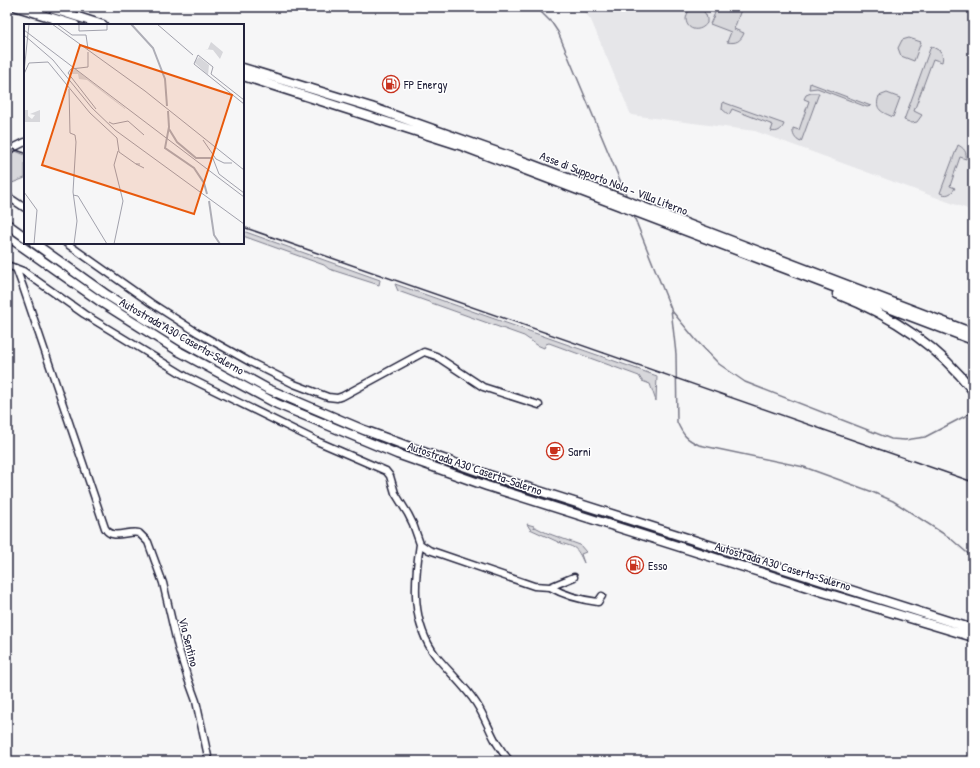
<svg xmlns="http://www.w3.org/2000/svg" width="980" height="768" viewBox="0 0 980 768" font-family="'Patrick Hand',sans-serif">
  <rect width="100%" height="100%" fill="#f6f6f7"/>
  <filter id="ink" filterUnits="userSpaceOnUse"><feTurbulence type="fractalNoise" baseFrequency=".025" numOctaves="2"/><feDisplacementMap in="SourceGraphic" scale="8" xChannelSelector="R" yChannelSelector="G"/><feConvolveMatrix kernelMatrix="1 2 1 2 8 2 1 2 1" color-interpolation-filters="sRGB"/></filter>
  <g filter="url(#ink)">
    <!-- built -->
    <path fill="#e6e6e9" d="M580,7h393v204l-218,-80 -124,-16 -40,-95z"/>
    <!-- green -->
    <path fill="#d7d7db" stroke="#7c7c8b" d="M690,7c11,0 18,5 17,16 -6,9 -20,9 -21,-4 0,-4 3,-8 4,-12z
      M709,7h33l-8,22 10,4c-3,8 -8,11 -17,9l4,-10 -21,-8 5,-11 -4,-2z
      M909,38l12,4 -7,19 -13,-5 -3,-8 4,-8z
      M931,46l9,5c3,3 3,7 2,11l-9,-3 -19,52 8,4 -5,7 -5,1 -8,-3z
      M810,83l61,23 -4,1 -50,-19 -8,1z
      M811,93h8l-18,49c-6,-2 -9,-8 -8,-14l6,2 10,-29 -5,-2 2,-4z
      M887,93l13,5 -7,19c-11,-5 -19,-7 -14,-21z
      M723,102l5,2 56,20c-2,6 -7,9 -13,7l2,-6 -41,-16 -3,6 -7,-6z
      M958,145c6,3 9,7 8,14l-6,-2 -10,29 5,2c-4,7 -9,8 -15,5z
      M13,150l12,5v23l-18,7v-32z
      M243,231l137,49 -1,5 -50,-16 -5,-4 -81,-29z
      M395,284l262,92 -1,25 -6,-17 -8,-3 -3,-5 -90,-33 -3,1 -2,4 -7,-3 -13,-9 -126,-45z
      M527,524l7,2v2l1,-1 12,6 33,12 6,7 -5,2 3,9c-8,-17 -8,-15 -23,-20v-2l-1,2 -4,-2 -26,-12z"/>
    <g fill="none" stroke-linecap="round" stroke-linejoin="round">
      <!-- stream -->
      <path stroke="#767685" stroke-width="1.5" d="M536,7l16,16 6,9 69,165
        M633,214l38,95 5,45 1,68c6,13 9,17 22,23l105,22 66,24 23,10 57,37 23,20
        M672,311l24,29 23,24 26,18 146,57 14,1 20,-3 48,-25"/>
      <!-- minor casing -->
      <g stroke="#22223b" stroke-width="9">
        <path id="minor" d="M54,24l1,1
          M7,151l18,-9
          M7,196l18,12
          M66,243l85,60 47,30 52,29 44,22 34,13 9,1 6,-2 81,-44 12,4 47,31 56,18
          M7,265l16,6 61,43 103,63 132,65 67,29 4,5 5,17 13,21 5,10 7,20 9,6 105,36 16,1
          M16,268l7,19 82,241c7,13 22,2 34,5l9,9 15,41 15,64 10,32 8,22 13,60
          M420,544c-6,39 -9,79 16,112 13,16 29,30 40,47 13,20 16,39 34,58
          M574,577l-24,10c14,8 32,13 48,15l4,-6"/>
      </g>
      <!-- highway casing -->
      <g stroke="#22223b" stroke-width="11">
        <path id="highway" d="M17,7l58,18
          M47,7l56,18
          M243,68l128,39 157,56 445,170
          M243,76l219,70 511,194
          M7,224l18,13
          M7,236l94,66 79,50 97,52 120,50 90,32 336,106 150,45
          M34,243l73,52 77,48 84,46 96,41 62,23 63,22 484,154
          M837,294c54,21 101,51 136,97"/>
      </g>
      <!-- minor -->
      <use href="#minor" stroke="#fff" stroke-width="6"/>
      <!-- highway -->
      <use href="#highway" stroke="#fff" stroke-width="8"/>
      <!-- rail -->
      <path stroke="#22223b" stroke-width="1.5" d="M7,147l18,6
        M243,227l730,255"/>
    </g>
  </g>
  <!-- icons -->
  <defs>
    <g id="fuel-ring" transform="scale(0.9)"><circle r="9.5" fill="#fff" stroke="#c8321e" stroke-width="1.5"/><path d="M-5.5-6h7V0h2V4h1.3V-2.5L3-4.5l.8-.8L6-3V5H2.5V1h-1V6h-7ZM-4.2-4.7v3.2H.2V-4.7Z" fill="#c8321e"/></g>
    <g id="cafe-ring" transform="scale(0.9)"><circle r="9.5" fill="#fff" stroke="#c8321e" stroke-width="1.5"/><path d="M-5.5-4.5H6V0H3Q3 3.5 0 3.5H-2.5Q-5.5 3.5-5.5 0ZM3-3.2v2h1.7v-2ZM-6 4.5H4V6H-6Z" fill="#c8321e"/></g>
  </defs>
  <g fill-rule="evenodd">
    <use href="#fuel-ring" x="391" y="84"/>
    <use href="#cafe-ring" x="555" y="451"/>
    <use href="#fuel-ring" x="635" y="565"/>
  </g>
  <g text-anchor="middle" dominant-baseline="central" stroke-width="3" stroke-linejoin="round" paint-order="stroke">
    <!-- poi labels -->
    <g font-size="12" fill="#22223b" stroke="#fff" text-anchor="start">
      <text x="404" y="84">FP Energy</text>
      <text x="568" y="451">Sarni</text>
      <text x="648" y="565">Esso</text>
    </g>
    <!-- street labels -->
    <g font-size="12" fill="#22223b" stroke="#fff">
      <text transform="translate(614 183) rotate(21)">Asse di Supporto Nola - Villa Literno</text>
      <text transform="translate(182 336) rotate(30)">Autostrada A30 Caserta-Salerno</text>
      <text transform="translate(475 468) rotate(19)">Autostrada A30 Caserta-Salerno</text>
      <text transform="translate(783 566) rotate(17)">Autostrada A30 Caserta-Salerno</text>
      <text transform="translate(189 642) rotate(76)">Via Sentino</text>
    </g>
  </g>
  <!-- overview -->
  <g transform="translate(24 24)">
    <rect width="220" height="220" fill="#f6f6f7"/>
    <path d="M187,18l12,10 -3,7 -7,-9 -8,-1h3zM175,33l10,8 -1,10 -14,-13zM51,45l50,39v1l-38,-29 -8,-1 -1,-5h-8l-1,-1zM0,86h4v6l4,3 3,-4 -5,-1 10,-4v12h-15z" fill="#d7d7db"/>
    <path fill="none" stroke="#aeaeb7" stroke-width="2" d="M107,0l22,24 12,31 2,27M144,87l1,16 -4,21 29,20 10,15 3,11M145,105l8,13 19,16h16M185,177l5,34 6,9"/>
    <path fill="none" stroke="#a1a1ac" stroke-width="1" d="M28,0l93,67 99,79M33,0l15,11h14l2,14M55,0v7l28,-1v-6M133,0l36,31M0,6l220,167M0,11l29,25 39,48 23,22 129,94M0,48l5,-48M44,49l28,36M44,49l3,-4 17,-2v-15M0,50l5,-11 19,-1 42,51 27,25 2,14 17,12M45,65l1,44 5,2 1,7 -3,50 4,29 -3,23M220,76l-33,-26 2,-7 -15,-12 -4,9 50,40M85,98l4,2 15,-3 16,14M179,116l13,19 8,4h8M188,132l7,18 25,19M116,140h-4l8,4M0,168l13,18 -3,34M49,171l5,1 29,48M90,220l9,-43 -9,-36 4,-14"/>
    <path fill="#e8590c" fill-opacity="0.15" stroke="#e8590c" stroke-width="2" d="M56,21l152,50 -38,119 -152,-49z"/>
    <rect width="220" height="220" fill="none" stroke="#22223b" stroke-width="2"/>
  </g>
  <!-- margin -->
  <rect width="980" height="768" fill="none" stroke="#fff" stroke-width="24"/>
  <rect x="12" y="12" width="956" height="744" fill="none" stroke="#22223b" stroke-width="1.5" filter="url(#ink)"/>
</svg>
